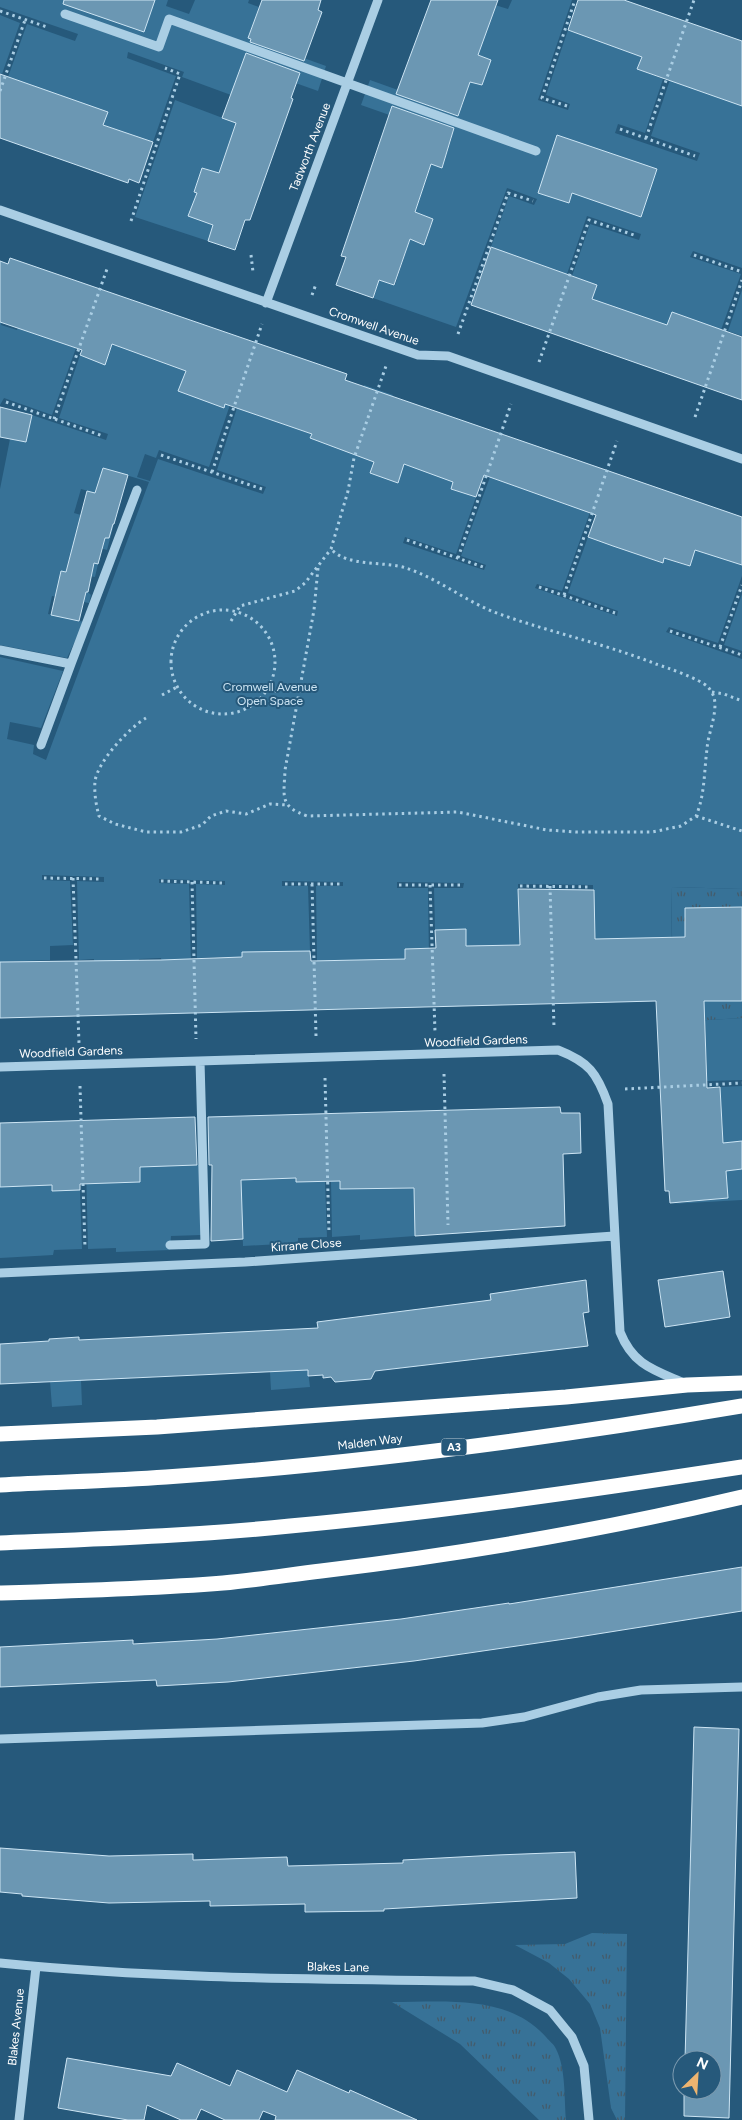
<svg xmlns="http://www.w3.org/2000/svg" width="742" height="2120" viewBox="0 0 742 2120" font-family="Figtree,sans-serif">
  <defs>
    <pattern id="grass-tufts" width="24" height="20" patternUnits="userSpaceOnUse" patternTransform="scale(1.25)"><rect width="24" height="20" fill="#377297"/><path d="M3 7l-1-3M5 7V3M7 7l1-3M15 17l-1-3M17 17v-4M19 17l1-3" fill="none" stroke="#445b6a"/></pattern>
  </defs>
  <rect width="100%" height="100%" fill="#26597b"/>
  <!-- grass -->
  <path fill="url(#grass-tufts)" d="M671,887l71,2v129l-68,4z
    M592,1933l35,1 -2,186h-8l-6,-12 -11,-80 -10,-24 -21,-25 -20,-16 -34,-18 50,-1z
    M392,2002c53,0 116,-8 154,35 3,4 8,7 10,12 10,20 8,48 10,71h-27l-79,-76z"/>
  <!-- green -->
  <path fill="#377297" d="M0,0h168l-2,6 23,8 6,-14h54l-1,3 11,4 -11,31 78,28 -8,25 -76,-27 -11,31 -49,-18 2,-5 -56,-20 -1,6 49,18 -23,66 -50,-17 4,-12 -99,-36 19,-53 48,17 3,-7 -78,-27z
    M512,0h60l-34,100 30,10 2,-6 -24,-9 22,-65 74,27 -5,12 26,10 -18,54 -27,-9 -3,9 82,28 3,-8 -49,-17 23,-68 22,22 46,16v162l-49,-17 -3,6 51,17 -20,56 -49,-18 -5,14 -75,-27 5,-14 -25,-9 18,-52 49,16 2,-6 -54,-18 -20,58 -76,-27 18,-51 25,9 3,-6 -30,-11 -51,139 -83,-29 6,-18 16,5 15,-46 15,5 8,-25 -18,-7 16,-48 11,4 10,-31 -91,-32 9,-25 70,25 2,-5 20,6 8,-24 12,3 8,-25 -13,-5 18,-50 13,4z
    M0,15l20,8 -18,51 -2,-1z
    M175,100l61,23 -17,50 -17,-5 -8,24 3,1 -8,23 25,9 -6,16 -73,-24z
    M742,290v46l-14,-5z
    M0,307l6,2 -5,16 16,5 6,-16 53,34 -24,67 -48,-17 -4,7z
    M112,344l74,27 -7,20 11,4 20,-16 -7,21 20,7 8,-22 5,2 -27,80 -50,-17 -3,8 -11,-4 -8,23 13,4 8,-22 105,35 3,-7 -49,-17 20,-62 75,26 -2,4 31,11 23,-64 29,10 -21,59 26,29 6,-19 49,17 -2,8 25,8 -20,57 -51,-17 -2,6 81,27 2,-5 -25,-9 29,-79 100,35 -28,79 -25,-7 -2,4 82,28 1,-5 -50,-18 20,-56 74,26 2,-5 25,8 6,-17 47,16v11l-24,67 -49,-16 -3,5 76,27v230l-71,-2 1,64 -76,3 -43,-49v-16l40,1v-5l-75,-1v5h29l2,52 -29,1v3h-17v6l-37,6 -31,-27 -1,-42h29l1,-5 -67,-1v6h31l1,71 -4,-10h-20v10l-88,2 -1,-75h27v-4l-61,-1v5h26l2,65 -67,1 -1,11h-14l-1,-6 -30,1 -1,-74 29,1v-4l-66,-2v4l30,1 2,81h-29l-1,-7 -22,1 -1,7 -44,1v-8l-15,1 -2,-79 27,1v-5l-62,-2v5l28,1 3,64 -23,1v14l-50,2v-305l63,14 -22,57 -31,-6 -3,17 27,6 -1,9 13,6 103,-278 -46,-14 -8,25 -14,-4 -7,24 7,2 -4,15 32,8 4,-14h1l-7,26 -32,-9 -5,16 28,7 -3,13 -34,-6 -3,15 30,6 3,3 -2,8 -37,-7 -4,18 36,8 -17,36 -67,-13v-156l10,-50 16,3 6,-27 74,25 2,-6 -49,-16 21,-63 25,9z
    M742,594v57l-18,-6z
    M742,1018v62l-35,1 -2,-56 -31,-3z
    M742,1086v56l-32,2 13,-10 -3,-47z
    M240,1163l35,16 21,-1 1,4 28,-1 2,56 -29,1v5l-55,3z
    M199,1165l2,70 -30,1 -1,14 -54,2v-4l-28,1 -2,-82 29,16 25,-1v-16z
    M51,1168l1,23 28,-1 2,59 -28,1 -1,5 -53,3v-71z
    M742,1169v31l-72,4 58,-6 -2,-26h-14z
    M414,1174l1,62 -55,4v-5l-28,2 -1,-56 28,-1 35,9 20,-1z
    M303,1331l7,56 -39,3 -1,-18 26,-2z
    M81,1380l1,25 -30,2 -2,-26z"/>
  <!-- building -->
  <path fill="#6b97b3" stroke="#cde5f4" d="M64,0h91l-11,32 -81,-28z
    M262,0h59l-3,10 4,2 -18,49 -54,-19 1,-3 -3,-1z
    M431,0h67l-20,55 13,5 -9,25 -12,-3 -12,34 -62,-22z
    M578,0h46l118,41v65l-105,-37 5,-12 -74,-27z
    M246,53l54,20 -9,25 2,1 -43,121h-5l-10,30 -27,-9 5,-16 -25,-9 9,-23 -3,-1 8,-24 17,5 17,-50 -14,-5z
    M0,74l108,38 -5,13 50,17 -14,41 -10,-4 -1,4 -128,-45z
    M392,106l62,22 -12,40 -11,-4 -16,48 18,7 -9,26 -14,-6 -16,46 -15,-5 -6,18 -37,-13 10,-28 -5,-1z
    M557,135l100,34 -16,48 -69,-24 -3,10 -31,-10z
    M491,247l106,38 -5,14 75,26 5,-13 70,25v63l-271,-95z
    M10,258l337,116 -2,6 397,137v48l-47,-15 -5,16 -26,-8 -1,5 -50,-17 -25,-9 8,-22 -112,-40 -8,22 -25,-8 2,-7 -49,-18 -6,19 -28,-10 4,-11 -64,-24 2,-4 -87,-30 -1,4 -46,-17 8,-20 -74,-27 -7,21 -25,-10 2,-5 -82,-28v-61l8,3z
    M0,407l32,8 -6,27 -26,-5z
    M103,468l25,7 -14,49h-1l-4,14h-4l-7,26 -4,-1 -6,29h-2l-7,29 -28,-6 10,-44 5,1 21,-81 8,2z
    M518,889l76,1 1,49 90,-2v-29l57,-1v94h-38l3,87 13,-1 3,56 19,-2v28l-16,2 2,27 -58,5 -1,-12h-4l-9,-190 -656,17v-56l161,-2 81,-3v-5l68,-1 1,10 94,-2v-10l31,-1 -1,-18 31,-1v17l54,-1z
    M560,1107l1,6h19l1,40 -18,1 2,72 -150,10 -1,-48 -74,1v-8l-44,1v-4l-55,2 2,59 -32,2 1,-76h-3l-1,-48z
    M195,1117l2,48 -57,2v15l-60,2v6l-28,1v-6l-52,2v-64z
    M723,1271l7,46 -65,10 -7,-47z
    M586,1280l3,32 -6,1 5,33 -213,25 -4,8 -36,3 -4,-5 -8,1v-3l-15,1v-6l-308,14v-40l49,-3v-2l30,-2v3l239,-12 -1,-6 174,-22 -1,-6z
    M742,1567v44l-170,27 -158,23 -186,21 -71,4 -1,-6 -156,7v-40l133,-7v4l84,-5 184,-20 108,-16v1z
    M694,1727l45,2 -10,389 -45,-2v-26h28v-30h-27z
    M0,1848l109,8 84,-2v6l94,-3 1,9 115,-3v-3l94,-5 78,-3 2,46 -193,11v2l-79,1v-8l-95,2v-5l-101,2 -87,-7v-2l-22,-2z
    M67,2058l104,18 6,-13 53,23 7,-16 50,22 10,-22 52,23 1,-3 67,30h-142l1,-4 -13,-5 -4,9h-34l-24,-11 -5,11h-15l-34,-15 -3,15h-16l-30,-5 -40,-7z"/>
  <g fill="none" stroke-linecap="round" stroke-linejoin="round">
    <!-- path -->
    <path stroke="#aacee4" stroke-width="3" stroke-dasharray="2.5 4" stroke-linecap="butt" d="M0,11l47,16
      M0,91l25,-71
      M567,106l-25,-8 33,-98
      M620,129l75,27
      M646,138l48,-138
      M131,221l49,-147 -15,-6
      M251,255l2,17
      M694,255l48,17
      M312,295l4,-11
      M458,334l50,-141 25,8
      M539,362l50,-142 48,16
      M6,402l97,34
      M695,417l47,-137
      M54,419l53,-150
      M161,455l101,34
      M212,472l50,-148
      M407,540l76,27
      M458,558l53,-154
      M318,568l-4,42 -29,160c-1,27 -6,36 22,46l151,-4 89,18 29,2h76l29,-6 15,-10c9,-21 8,-45 11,-67 1,-16 11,-36 7,-52 -1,-3 -4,-8 -6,-10 -8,-8 -40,-19 -52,-23 -53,-21 -108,-32 -162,-52 -30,-12 -57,-34 -88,-44 -22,-7 -59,-1 -75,-19
      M539,587l76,26
      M564,595l53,-154
      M171 662a52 52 0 1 1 104 0a52 52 0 1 1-104 0Z
      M231,621l9,-15 55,-15 10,-8 26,-34 17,-58 6,-33 32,-92
      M670,631l72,24
      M720,647l22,-62
      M270,686l9,8
      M712,692l12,2 18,7
      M162,695l15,-8
      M146,718c-17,10 -48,43 -51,63 -1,11 1,24 4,35l16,8 31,8h35l21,-7 9,-9 15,-5 20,3 24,-10 17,1
      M696,816l46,15
      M44,878l57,1
      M73,878l6,165
      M161,881l62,2
      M192,882l4,157
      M285,884h56
      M312,884l4,152
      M399,885h63
      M430,885l5,147
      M520,886l71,1
      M550,886l4,142
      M444,1074l4,151
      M325,1078l4,156
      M80,1086l5,162
      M625,1089l117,-6"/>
    <!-- minor -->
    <path stroke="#aacee4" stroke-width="9" d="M65,14l94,33 10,-28 367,132
      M0,210l418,145 30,1 294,103
      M266,303l112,-303
      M0,650l71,14 66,-174
      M41,745l30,-81
      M0,1067l558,-17c31,12 39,23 50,54l12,228c13,33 34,38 64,51
      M170,1245l35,-1 -5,-183
      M0,1273l245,-11 369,-26
      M0,1739l482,-16 42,-6 74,-20 43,-7 101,-3
      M0,1963c158,16 316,16 474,18l39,9 37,20 22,27 12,29 5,54
      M19,2120l17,-153"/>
    <!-- highway -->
    <path stroke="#fff" stroke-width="15" d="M0,1434l157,-7 409,-30 121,-12 55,-2
      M0,1485c55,-3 111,-4 166,-8 193,-13 386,-39 576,-71
      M0,1543c97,-4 193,-7 290,-17 151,-14 302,-36 452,-59
      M0,1593c74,-2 149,-4 223,-10 33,-3 65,-8 98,-12 141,-17 282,-41 421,-74"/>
  </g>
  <g text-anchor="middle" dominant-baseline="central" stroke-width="4" stroke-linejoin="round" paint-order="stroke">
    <!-- shield labels -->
    <rect fill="#26597b" stroke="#becdd7" stroke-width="1" x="441.5" y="1438.5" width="25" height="17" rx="4"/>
    <g font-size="11" font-weight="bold" fill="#fff">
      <text x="454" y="1447">A3</text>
    </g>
    <!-- street labels -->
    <g font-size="12" fill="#fff" stroke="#26597b">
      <text transform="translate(310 147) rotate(-69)">Tadworth Avenue</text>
      <text transform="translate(374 326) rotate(19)">Cromwell Avenue</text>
      <text transform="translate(476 1041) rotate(-2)">Woodfield Gardens</text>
      <text transform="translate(71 1052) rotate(-2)">Woodfield Gardens</text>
      <text transform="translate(306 1245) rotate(-4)">Kirrane Close</text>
      <text transform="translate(370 1442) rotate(-7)">Malden Way</text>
      <text transform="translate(338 1967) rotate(1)">Blakes Lane</text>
      <text transform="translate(16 2027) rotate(-84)">Blakes Avenue</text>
    </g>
    <!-- park labels -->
    <g font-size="12" fill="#cde5f4" stroke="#26597b">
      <text x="270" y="687">Cromwell Avenue<tspan x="270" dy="14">Open Space</tspan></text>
    </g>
  </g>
  <!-- north arrow -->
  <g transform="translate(697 2075) rotate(25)"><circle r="24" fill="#26597b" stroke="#7d9bb0"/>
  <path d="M0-4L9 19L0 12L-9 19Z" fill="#edb470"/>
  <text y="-8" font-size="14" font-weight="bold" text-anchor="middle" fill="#ffffff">N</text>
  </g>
</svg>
